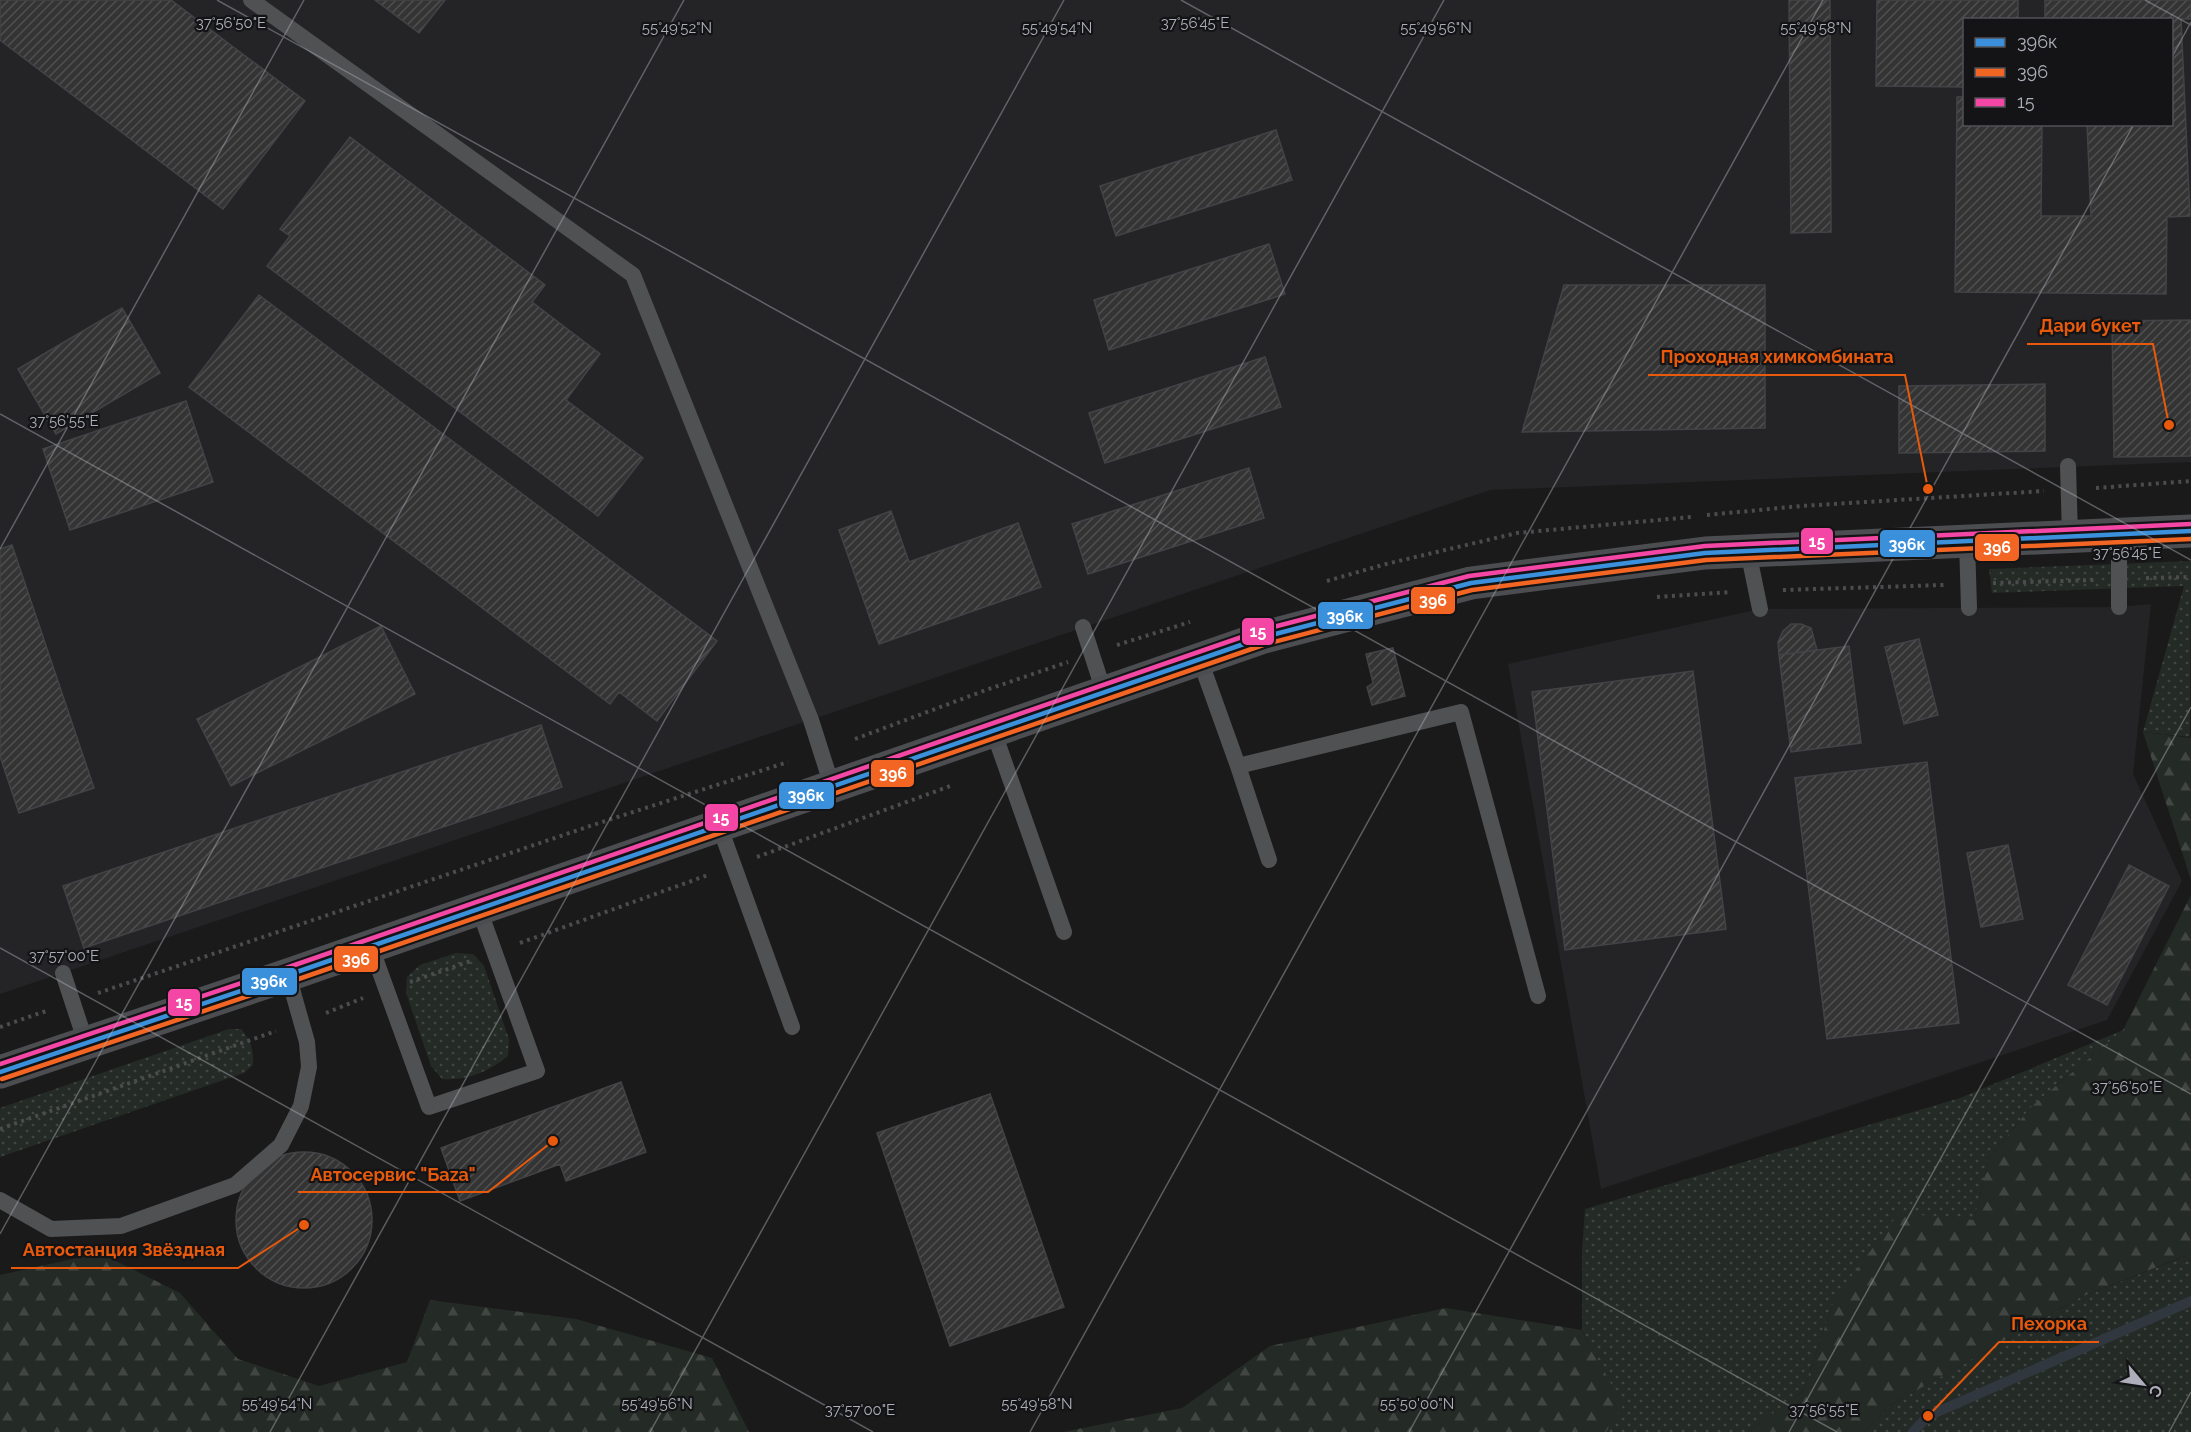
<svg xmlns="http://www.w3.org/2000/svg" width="2191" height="1432" viewBox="0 0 2191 1432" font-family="Raleway,sans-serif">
  <defs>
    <pattern id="grass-dots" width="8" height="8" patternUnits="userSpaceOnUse" patternTransform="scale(1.5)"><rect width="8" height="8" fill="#242a25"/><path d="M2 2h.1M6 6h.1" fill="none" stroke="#414643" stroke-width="1.8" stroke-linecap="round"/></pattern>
    <pattern id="forest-firs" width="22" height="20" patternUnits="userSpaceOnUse" patternTransform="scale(1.5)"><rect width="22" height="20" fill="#242a25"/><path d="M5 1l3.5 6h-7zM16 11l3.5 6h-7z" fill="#414643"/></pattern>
    <pattern id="building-hatch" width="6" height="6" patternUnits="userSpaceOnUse" patternTransform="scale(1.5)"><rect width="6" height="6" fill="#343435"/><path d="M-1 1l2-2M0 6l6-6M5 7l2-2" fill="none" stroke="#4f4f50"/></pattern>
  </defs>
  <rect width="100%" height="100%" fill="#1a1a1a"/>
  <!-- built -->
  <path fill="#242426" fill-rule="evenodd" d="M0,0h2191v462l-701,28 -1490,504zM1964,20h208v104h-208z
    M2151,604l-18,170 49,107 -75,139 -506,169 -93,-525 252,-55 359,-2z"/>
  <!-- grass -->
  <path fill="url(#grass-dots)" d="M2191,561l-1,176 -47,-5 41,-146 -192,7 -3,-24z
    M456,953l17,1 11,12 25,73 -1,17c-19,16 -42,25 -66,23l-11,-13 -25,-73 1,-16 13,-12z
    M229,1029h12c10,11 13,21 12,36l-9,8 -244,84v-49z
    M2123,1030l-91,76 -43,52 -15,62 -139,78 -32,93 -55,41h-142l16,-26 -40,-76v-79l3,-42 375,-111z
    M2186,1256l5,6v170h-327l25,-26 192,-109z"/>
  <!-- forest -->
  <path fill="url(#forest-firs)" d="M2143,732l48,6v142z
    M2191,895v366l-6,-5 -104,41 -192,109 -25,26h-116l55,-41 32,-93 64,-85 75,7 15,-62 43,-52 91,-76z
    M100,1253l80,40 58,66 81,27 88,-24 23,-62 146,19 136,39 37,74h-749v-157z
    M1446,1308l136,22 41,76 -17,26h-543l119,-24 88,-62z"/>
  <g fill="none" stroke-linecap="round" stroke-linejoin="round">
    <!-- stream -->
    <path stroke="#31373f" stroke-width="10" d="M1913,1432l15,-16 263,-115"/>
  </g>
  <!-- building -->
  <path fill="url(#building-hatch)" stroke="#424346" stroke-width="1.5" d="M0,0h171l134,101 -82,108 -223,-169z
    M375,0h70l-26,33z
    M1789,0h41l1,232 -40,1z
    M1877,0h141v20h-54v67l-88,-1z
    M2045,0h146v19h-10l9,197 -23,1 -1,77 -211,-2 2,-195h7v27h78l-1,92h50l-4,-92h85v-104h-127z
    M1276,130l16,50 -176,56 -16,-50z
    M350,137l195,148 -13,17 68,52 -34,46 77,58 -45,58 -331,-250 23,-30 -10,-7z
    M1269,244l16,50 -176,56 -15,-50z
    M1564,285h201v143l-243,4z
    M259,295l458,346 -60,80 -38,-29 -9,12 -421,-317z
    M122,308l38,65 -104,61 -38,-65z
    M2191,320v136l-77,1 -2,-136z
    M1265,357l16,50 -176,56 -16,-50z
    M2045,384v67l-146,2v-67z
    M186,401l27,81 -143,48 -27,-81z
    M1249,468l15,50 -176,56 -16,-50z
    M891,511l18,51 109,-39 23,64 -162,57 -40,-114z
    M12,545l82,243 -75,25 -19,-57v-207z
    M1791,624h10l10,4 6,22 -38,5 -1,-13 5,-11z
    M381,626l34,68 -184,92 -34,-67z
    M1919,639l19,76 -34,9 -19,-77z
    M1849,646l12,97 -70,9 -12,-97z
    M1393,648l12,48 -33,9 -5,-18 6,-4 -7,-29z
    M1693,671l33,258 -161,21 -33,-258z
    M541,725l21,62 -478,161 -21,-62z
    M1927,762l32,261 -132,16 -32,-261z
    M2008,845l15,74 -42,8 -14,-74z
    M2129,865l40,21 -62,119 -39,-20z
    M621,1082l25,70 -80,29 -6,-17 -100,37 -19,-53z
    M990,1094l74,213 -114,39 -73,-213z
    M236 1220a68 68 0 1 1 136 0a68 68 0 1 1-136 0Z"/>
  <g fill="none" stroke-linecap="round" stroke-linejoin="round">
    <!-- path -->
    <path stroke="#4b4c4e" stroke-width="4" stroke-dasharray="3 4.5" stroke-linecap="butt" d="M2096,488l95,-7
      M1707,515l94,-9 243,-15
      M2146,578l45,-1
      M1327,581l59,-17 131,-31 174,-16
      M1993,583l101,-3
      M1783,590l161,-5
      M1657,597l74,-5
      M1117,645l73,-23
      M855,739l131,-49 82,-28
      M757,857l196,-72
      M520,943l188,-68
      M410,982l61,-21
      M98,993l495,-168 195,-63
      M326,1013l37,-15
      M0,1027l49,-17
      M0,1129l276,-98"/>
    <!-- lane -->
    <path stroke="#505153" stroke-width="16" d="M251,0l382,275 178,445 21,66
      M2068,466l2,70
      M1967,541l2,67
      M1748,551l12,58
      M2119,607v-73
      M1083,627l21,65
      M1200,660l38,106 223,-54 77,284
      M993,730l71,202
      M1238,766l31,94
      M719,825l73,202
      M371,947l58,160 108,-36 -58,-162
      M63,973l23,70
      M0,1200l51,29 70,-3 114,-41 46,-40 20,-39 8,-39 -2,-25 -19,-67"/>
    <!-- primary -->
    <path stroke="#4c4d50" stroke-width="33" d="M0,1072l288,-97 976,-338 207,-54 234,-30 486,-22"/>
    <!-- bus-1 casing -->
    <g stroke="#141416" stroke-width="9">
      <path id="bus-1" d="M0,1072l288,-97 976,-338 207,-54 234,-30 486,-22"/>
    </g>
    <!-- bus-2 casing -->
    <g stroke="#141416" stroke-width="9">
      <path id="bus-2" d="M2,1079l288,-97 976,-338 206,-54 234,-30 485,-21"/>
    </g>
    <!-- bus-3 casing -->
    <g stroke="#141416" stroke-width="9">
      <path id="bus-3" d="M0,1064l286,-96 976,-338 207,-54 236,-30 486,-22"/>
    </g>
    <!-- bus-1 -->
    <use href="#bus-1" stroke="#3a90db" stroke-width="4.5"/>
    <!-- bus-2 -->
    <use href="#bus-2" stroke="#f26522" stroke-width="4.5"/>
    <!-- bus-3 -->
    <use href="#bus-3" stroke="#f346a5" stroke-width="4.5"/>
  </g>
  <!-- ticks -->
  <path fill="none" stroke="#acafb9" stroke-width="1.5" stroke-opacity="0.45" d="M217,0l1974,1094M1181,0l1010,560M2145,0l46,25M2172,57l19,-35M0,414l1837,1018M0,549l304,-549M0,948l873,484M0,1234l684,-1234M270,1432l794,-1432M650,1432l794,-1432M1030,1432l793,-1432M1409,1432l725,-1308M1789,1432l402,-725M2169,1432l22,-40"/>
  <g font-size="15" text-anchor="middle" fill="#acafb9" stroke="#141416" stroke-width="4.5" stroke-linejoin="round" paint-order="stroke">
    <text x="1195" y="28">37°56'45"E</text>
    <text x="231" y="28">37°56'50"E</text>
    <text x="677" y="33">55°49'52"N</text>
    <text x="1057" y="33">55°49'54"N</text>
    <text x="1436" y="33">55°49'56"N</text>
    <text x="1816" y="33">55°49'58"N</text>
    <text x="64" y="426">37°56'55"E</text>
    <text x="2127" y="558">37°56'45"E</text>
    <text x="64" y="961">37°57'00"E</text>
    <text x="2127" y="1092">37°56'50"E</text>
    <text x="277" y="1409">55°49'54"N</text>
    <text x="657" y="1409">55°49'56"N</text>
    <text x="1037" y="1409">55°49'58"N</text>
    <text x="1417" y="1409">55°50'00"N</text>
    <text x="860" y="1415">37°57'00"E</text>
    <text x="1824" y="1415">37°56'55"E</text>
  </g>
  <!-- callouts -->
  <path fill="none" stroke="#e8590c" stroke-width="2" d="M2169 425L2153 344H2027M1928 489L1905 375H1648M553 1141L488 1192H298M304 1225L238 1268H11M1928 1416L1999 1342H2099"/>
  <g fill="#e8590c" stroke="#141416" stroke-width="2">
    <circle cx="2169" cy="425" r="6"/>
    <circle cx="1928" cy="489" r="6"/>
    <circle cx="553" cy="1141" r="6"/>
    <circle cx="304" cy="1225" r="6"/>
    <circle cx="1928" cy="1416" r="6"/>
  </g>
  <g font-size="18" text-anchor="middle" font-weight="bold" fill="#e8590c" stroke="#141416" stroke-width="4.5" stroke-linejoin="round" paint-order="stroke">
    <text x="2090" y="332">Дари букет</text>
    <text x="1777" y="363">Проходная химкомбината</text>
    <text x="393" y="1181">Автосервис "Баzа"</text>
    <text x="124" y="1256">Автостанция Звёздная</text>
    <text x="2049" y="1330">Пехорка</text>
  </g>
  <g stroke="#141416" stroke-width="2">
    <rect x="1800" y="527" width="34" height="28" rx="6" fill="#f346a5"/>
    <rect x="1879" y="529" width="57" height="29" rx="6" fill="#3a90db"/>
    <rect x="1974" y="533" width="46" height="29" rx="6" fill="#f26522"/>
    <rect x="1410" y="586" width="46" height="29" rx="6" fill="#f26522"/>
    <rect x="1317" y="601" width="57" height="29" rx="6" fill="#3a90db"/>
    <rect x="1241" y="617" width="34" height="29" rx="6" fill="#f346a5"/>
    <rect x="870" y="759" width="45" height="29" rx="6" fill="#f26522"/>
    <rect x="778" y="781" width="57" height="29" rx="6" fill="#3a90db"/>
    <rect x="704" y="803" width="35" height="29" rx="6" fill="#f346a5"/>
    <rect x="333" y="945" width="46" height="28" rx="6" fill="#f26522"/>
    <rect x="241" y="967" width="57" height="29" rx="6" fill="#3a90db"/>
    <rect x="167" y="988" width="34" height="29" rx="6" fill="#f346a5"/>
  </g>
  <g font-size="16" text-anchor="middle" font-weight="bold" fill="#fff">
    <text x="1817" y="547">15</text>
    <text x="1907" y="550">396к</text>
    <text x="1997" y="553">396</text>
    <text x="1433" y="606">396</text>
    <text x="1345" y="622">396к</text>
    <text x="1258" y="637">15</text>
    <text x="893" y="779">396</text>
    <text x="806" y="801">396к</text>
    <text x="721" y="823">15</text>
    <text x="356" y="965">396</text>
    <text x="269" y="987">396к</text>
    <text x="184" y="1008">15</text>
  </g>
  <!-- legend -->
  <rect x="1963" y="18" width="210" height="108" fill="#141416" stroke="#515257" stroke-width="1.5"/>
  <rect x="1975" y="38" width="30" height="9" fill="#3a90db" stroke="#515257" stroke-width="1.5"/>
  <text x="2017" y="48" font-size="18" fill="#acafb9">396к</text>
  <rect x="1975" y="68" width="30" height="9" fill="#f26522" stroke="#515257" stroke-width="1.5"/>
  <text x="2017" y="78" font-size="18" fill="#acafb9">396</text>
  <rect x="1975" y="98" width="30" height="9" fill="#f346a5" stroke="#515257" stroke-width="1.5"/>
  <text x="2017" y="108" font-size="18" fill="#acafb9">15</text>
  <!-- north arrow -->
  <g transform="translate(2143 1384) rotate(119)" stroke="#141416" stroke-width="4.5" paint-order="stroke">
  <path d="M0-4.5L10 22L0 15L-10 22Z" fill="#acafb9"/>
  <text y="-9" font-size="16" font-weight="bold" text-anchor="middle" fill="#acafb9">С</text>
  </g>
</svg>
